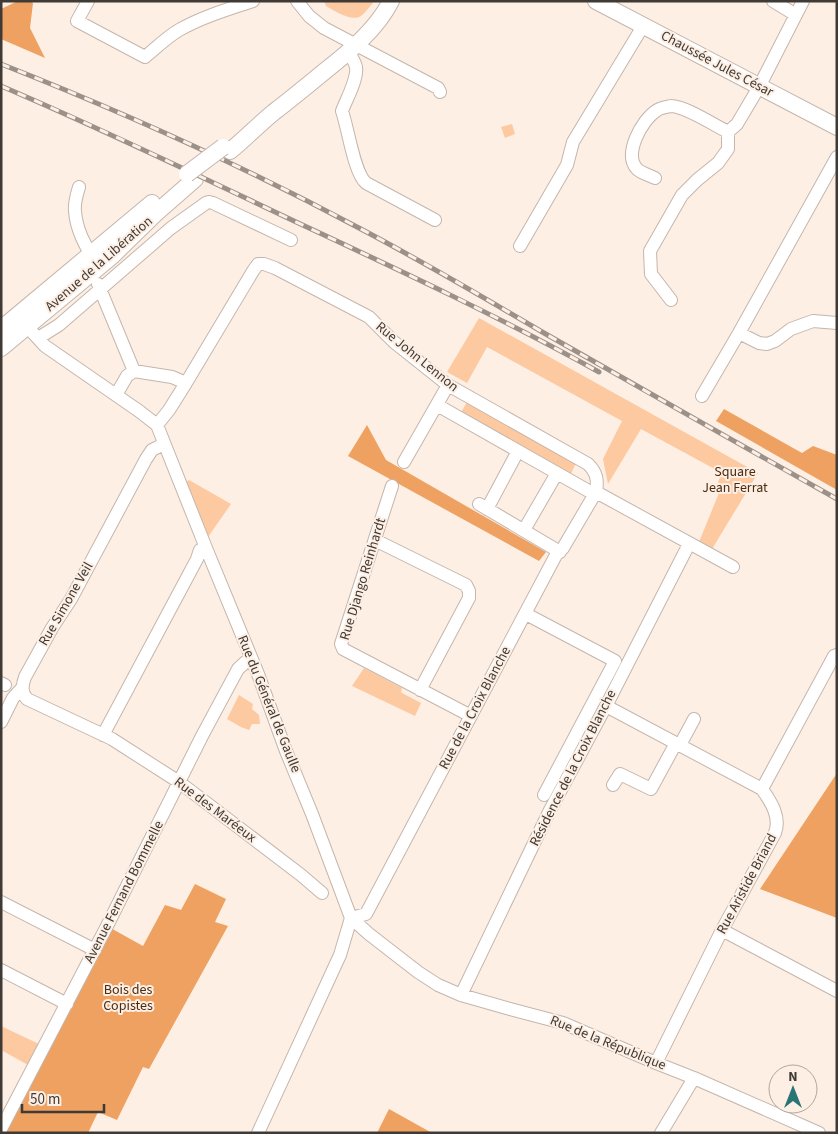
<svg xmlns="http://www.w3.org/2000/svg" width="838" height="1134" viewBox="0 0 838 1134" font-family="'Source Sans 3',sans-serif">
  <rect width="100%" height="100%" fill="#fdefe4"/>
  <!-- green -->
  <path fill="#fcc9a1" d="M324,1h46l3,2c-4,4 -9,12 -14,14 -9,4 -26,-7 -33,-11z
    M512,124l3,10 -10,4 -4,-11z
    M479,318l279,155 -49,81 -12,-7 24,-59 -3,-6 4,-9 -81,-44 -33,55 -5,-25 19,-38 -135,-74 -20,36 -20,-11z
    M467,402l109,61 -7,15 -110,-62z
    M189,480l42,24 -23,33 -22,-55z
    M364,668l38,20 -1,4 1,1 19,10 -6,13 -63,-30z
    M239,695l14,9 -1,5 7,6 1,9h-8l-3,6 -8,-3 -14,-8z
    M1,1026l40,19 -11,21 -29,-16z"/>
  <!-- forest -->
  <path fill="#eea160" d="M18,1h12l3,2 -3,25 15,30 -44,-19v-30z
    M724,409l78,44 11,-7 24,9v35l-121,-69z
    M367,425l19,35 160,92 -7,9 -191,-105z
    M837,773v145l-77,-29z
    M195,884l31,15 -11,23 13,4 -79,143 -6,-2 -26,53 -19,-8 -10,21h-87l106,-207 36,20 22,-41 16,5z
    M389,1109l43,24h-55z"/>
  <g fill="none" stroke-linecap="round" stroke-linejoin="round">
    <!-- minor casing -->
    <g stroke="#c4b6ac" stroke-width="14">
      <path id="minor" d="M88,1l-11,20 68,36c11,-9 22,-20 34,-27 23,-13 49,-21 74,-29
        M297,1l12,15 15,12 114,60 2,4
        M773,1l23,14
        M349,52c2,5 6,10 7,15 2,12 -10,33 -14,44 6,17 12,62 24,72l69,37
        M655,178c-6,-3 -14,-5 -18,-9 -14,-15 5,-49 19,-58 3,-3 10,-4 15,-5 14,0 43,19 57,26l9,-8 22,-37 44,-86
        M79,187c-2,7 -5,16 -4,24 1,17 10,36 20,49
        M520,246l47,-81 6,-23 70,-116
        M98,284l36,87
        M671,300l-20,-26 -1,-23 32,-56 15,-15 21,-17 10,-14v-17
        M22,321l23,25 94,65 18,14 49,123 52,126 28,77 26,63 39,104 -11,37 -82,178
        M739,333l20,10 8,1 8,-3 16,-12 22,-8 24,2
        M43,335l16,-10 112,-97 35,-25 3,-1 4,1 78,37
        M116,395l11,-19 7,-5 38,6 14,6
        M702,396l37,-63 98,-176
        M437,405l157,89
        M157,425l12,-15 17,-27 67,-112 5,-7h6l11,4 94,49 25,25 54,43 140,79c9,9 10,16 8,28l-33,56 -7,7 -190,359 -15,4
        M164,444l-12,6 -6,9 -75,140 -19,29 -27,49c-3,8 -4,15 2,22l85,40 67,43 122,93 21,18
        M404,462l44,-77
        M392,486l-51,158 2,5 128,67
        M596,492l137,75
        M479,504l81,48
        M487,509l31,-58
        M524,530l33,-57
        M375,540l91,45 3,6v7l-49,92
        M526,614l89,47 -71,134
        M1,683l4,2
        M606,706l156,83c9,13 19,28 13,44l-53,97 -66,133
        M1,722l12,-24 9,-10
        M103,735l94,-176 3,-9 6,-2
        M680,745l14,-26
        M613,785l7,-11 31,15 25,-46
        M762,789l72,-133 3,-1
        M1,902l94,48
        M351,918l18,16 49,38 20,13 23,10 49,14 53,14 93,40 38,15 125,55
        M722,930l115,61
        M1,970l66,34
        M461,995l88,-183 57,-106 83,-162
        M1,1129l106,-203 95,-190 36,-67 13,-12
        M661,1133l33,-55"/>
    </g>
    <!-- major casing -->
    <g stroke="#c4b6ac" stroke-width="18">
      <path id="major" d="M596,1l241,126
        M230,151c15,-12 28,-26 44,-39 17,-13 34,-27 51,-41 24,-19 52,-42 66,-70
        M1,329l151,-126
        M1,348l111,-92 43,-42 40,-35"/>
    </g>
    <!-- minor -->
    <use href="#minor" stroke="#fff" stroke-width="12"/>
    <!-- major -->
    <use href="#major" stroke="#fff" stroke-width="16"/>
    <!-- rail casing -->
    <g stroke="#9b9189" stroke-width="5">
      <path id="rail" d="M1,64c122,48 242,102 358,164 63,33 124,69 185,105 98,56 195,111 293,166
        M1,86c99,42 196,89 293,135 103,48 206,96 305,151"/>
    </g>
    <!-- rail -->
    <use href="#rail" stroke="#fdefe4" stroke-width="3" stroke-dasharray="9" stroke-linecap="butt"/>
    <!-- major-bridge casing -->
    <g stroke="#c4b6ac" stroke-width="18" stroke-linecap="butt">
      <path id="major-bridge" d="M187,174l36,-27"/>
    </g>
    <!-- major-bridge -->
    <use href="#major-bridge" stroke="#fff" stroke-width="16"/>
  </g>
  <g text-anchor="middle" dominant-baseline="central" stroke-width="4" stroke-linejoin="round" paint-order="stroke">
    <!-- street labels -->
    <g font-size="14" fill="#3f3a35" stroke="#fdefe4">
      <text transform="translate(717 64) rotate(28)">Chaussée Jules César</text>
      <text transform="translate(99 264) rotate(-41)">Avenue de la Libération</text>
      <text transform="translate(417 357) rotate(39)">Rue John Lennon</text>
      <text transform="translate(363 579) rotate(-73)">Rue Django Reinhardt</text>
      <text transform="translate(66 604) rotate(-60)">Rue Simone Veil</text>
      <text transform="translate(269 704) rotate(68)">Rue du Général de Gaulle</text>
      <text transform="translate(475 708) rotate(-62)">Rue de la Croix Blanche</text>
      <text transform="translate(573 768) rotate(-63)">Résidence de la Croix Blanche</text>
      <text transform="translate(215 810) rotate(37)">Rue des Maréeux</text>
      <text transform="translate(747 884) rotate(-62)">Rue Aristide Briand</text>
      <text transform="translate(124 892) rotate(-63)">Avenue Fernand Bommelle</text>
      <text transform="translate(608 1043) rotate(22)">Rue de la République</text>
    </g>
    <!-- park labels -->
    <g font-size="14" fill="#4b2c11" stroke="#fdefe4">
      <text x="735" y="472">Square<tspan x="735" dy="16">Jean Ferrat</tspan></text>
      <text x="128" y="990">Bois des<tspan x="128" dy="16">Copistes</tspan></text>
    </g>
  </g>
  <!-- border -->
  <rect width="838" height="1134" fill="none" stroke="#3f3a35" stroke-width="5"/>
  <!-- north arrow -->
  <g transform="translate(793 1089)"><circle r="24" fill="#fdefe4" stroke="#b1a79e"/>
  <path d="M0-4L9 19L0 12L-9 19Z" fill="#297474"/>
  <text y="-8" font-size="14" font-weight="bold" text-anchor="middle" fill="#3f3a35">N</text>
  </g>
  <!-- scale -->
  <path d="M22 1104v8h82v-8" fill="none" stroke="#3f3a35" stroke-width="2.5"/>
  <text x="30" y="1104" font-size="15" fill="#3f3a35" stroke="#fdefe4" stroke-width="4" paint-order="stroke">50 m</text>
</svg>
